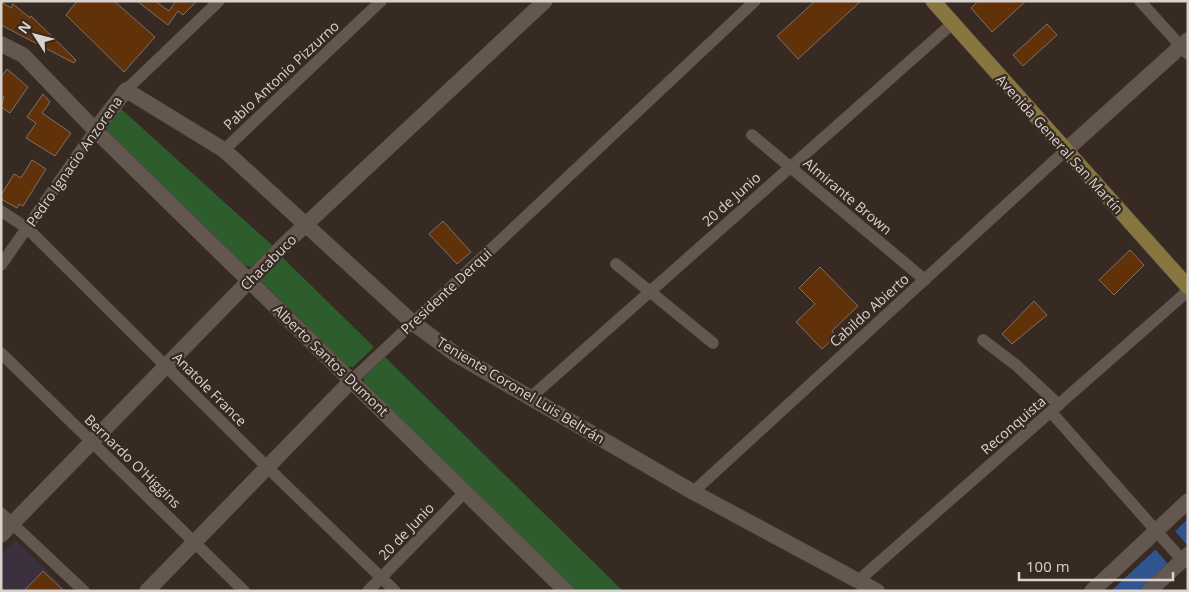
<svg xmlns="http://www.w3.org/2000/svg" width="1189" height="592" viewBox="0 0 1189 592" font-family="'Open Sans',sans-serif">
  <rect width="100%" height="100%" fill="#362a23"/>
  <!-- education -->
  <path fill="#3c2f3e" d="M16,540l51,51h-66v-37z"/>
  <!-- green -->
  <path fill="#2d5c2d" d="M119,107l154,139 -22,21 -6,-1 -138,-135 -1,-5z
    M281,256l93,91 -21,20h-6l-86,-86v-2z
    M385,357l238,234h-48l-210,-206 -2,-7z"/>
  <!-- water -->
  <path fill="#30548f" d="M1188,519v26l-49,46h-28z"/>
  <!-- pier -->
  <path fill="#362a23" d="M1175,531l12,14 -19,19 -13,-15z"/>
  <!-- building -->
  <path fill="#613109" stroke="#7e7168" d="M77,1h37l41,36 -31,35 -58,-57z
    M137,1h18l14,10 7,-10h21l-14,14 -5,-4 -10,14z
    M815,1h46l-63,58 -21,-23z
    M978,1h48l-34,31 -21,-24z
    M1,2l10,6 2,-4 17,14 1,-2 45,44 -2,3 -73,-38z
    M1047,24l10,11 -34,31 -10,-11z
    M7,69l21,18 -18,26 -9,-6 3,-10 -3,-2v-18z
    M43,94l7,8 -8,11 29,20 -16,23 -29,-18 10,-15 -9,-6z
    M32,160l14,9 -23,37 -4,-2 -2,4 -16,-9v-4l13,-21 7,4z
    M443,221l28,31 -14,12 -28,-30z
    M1130,250l14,15 -30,30 -15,-15z
    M820,267l38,39 -26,25 4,5 -14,13 -26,-27 19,-18 -16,-16z
    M1034,301l13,14 -35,29 -10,-10z
    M43,571l21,20h-40z"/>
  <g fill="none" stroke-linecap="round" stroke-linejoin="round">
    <!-- street casing -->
    <g stroke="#524842" stroke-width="12">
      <path id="street" d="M1140,1l48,53
        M126,90l93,-89
        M752,135l173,145
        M224,150l157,-149
        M1,211l26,17 240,239 128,124
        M616,264l97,79
        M1,265l94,-135
        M983,340l33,25 43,40
        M1,353l243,238
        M352,380l403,-379
        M530,398l423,-375
        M1051,412l131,148
        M693,492l373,-342
        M1,513l83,78
        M859,580l329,-289
        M368,591l97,-99"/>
    </g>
    <!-- secondary casing -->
    <g stroke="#524842" stroke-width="16">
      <path id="secondary" d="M1,44l22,11 72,75 471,461
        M95,130l31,-40 98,60 188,172 43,32 238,138 184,99
        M1066,150l122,-110
        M1,535l286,-293 258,-241
        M147,591l205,-211
        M1092,591l96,-90
        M1149,591l39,-36"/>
    </g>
    <!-- primary casing -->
    <g stroke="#524842" stroke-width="16">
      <path id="primary" d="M933,1l255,286"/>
    </g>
    <!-- street -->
    <use href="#street" stroke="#64574f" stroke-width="11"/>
    <!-- secondary -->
    <use href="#secondary" stroke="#64574f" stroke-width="15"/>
    <!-- primary -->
    <use href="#primary" stroke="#87763f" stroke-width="15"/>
  </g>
  <g text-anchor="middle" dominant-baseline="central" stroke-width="4.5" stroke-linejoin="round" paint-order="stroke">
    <!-- street labels -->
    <g font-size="14" fill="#dad2cd" stroke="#362a23">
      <text transform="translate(281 75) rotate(-43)">Pablo Antonio Pizzurno</text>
      <text transform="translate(1060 144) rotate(48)">Avenida General San Martín</text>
      <text transform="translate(74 161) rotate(-55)">Pedro Ignacio Anzorena</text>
      <text transform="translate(848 196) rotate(40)">Almirante Brown</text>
      <text transform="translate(731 199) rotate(-42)">20 de Junio</text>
      <text transform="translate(268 262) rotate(-45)">Chacabuco</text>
      <text transform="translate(446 291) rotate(-43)">Presidente Derqui</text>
      <text transform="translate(869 310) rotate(-42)">Cabildo Abierto</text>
      <text transform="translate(331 360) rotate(44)">Alberto Santos Dumont</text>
      <text transform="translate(210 389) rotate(45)">Anatole France</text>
      <text transform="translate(521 390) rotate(31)">Teniente Coronel Luis Beltrán</text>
      <text transform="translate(1013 425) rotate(-41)">Reconquista</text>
      <text transform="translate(133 461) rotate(44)">Bernardo O'Higgins</text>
      <text transform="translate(406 531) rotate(-46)">20 de Junio</text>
    </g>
  </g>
  <!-- border -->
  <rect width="1189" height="592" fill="none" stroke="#dad2cd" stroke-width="5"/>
  <!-- north arrow -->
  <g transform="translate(35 35) rotate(306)" stroke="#362a23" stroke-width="4" paint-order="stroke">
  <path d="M0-4L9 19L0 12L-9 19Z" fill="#dad2cd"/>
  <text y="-8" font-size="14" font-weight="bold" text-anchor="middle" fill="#dad2cd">N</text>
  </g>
  <!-- scale -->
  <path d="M1019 572v8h154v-8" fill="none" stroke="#dad2cd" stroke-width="2.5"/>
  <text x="1026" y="572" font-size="15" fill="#dad2cd" stroke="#362a23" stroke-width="4" paint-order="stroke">100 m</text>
</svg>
